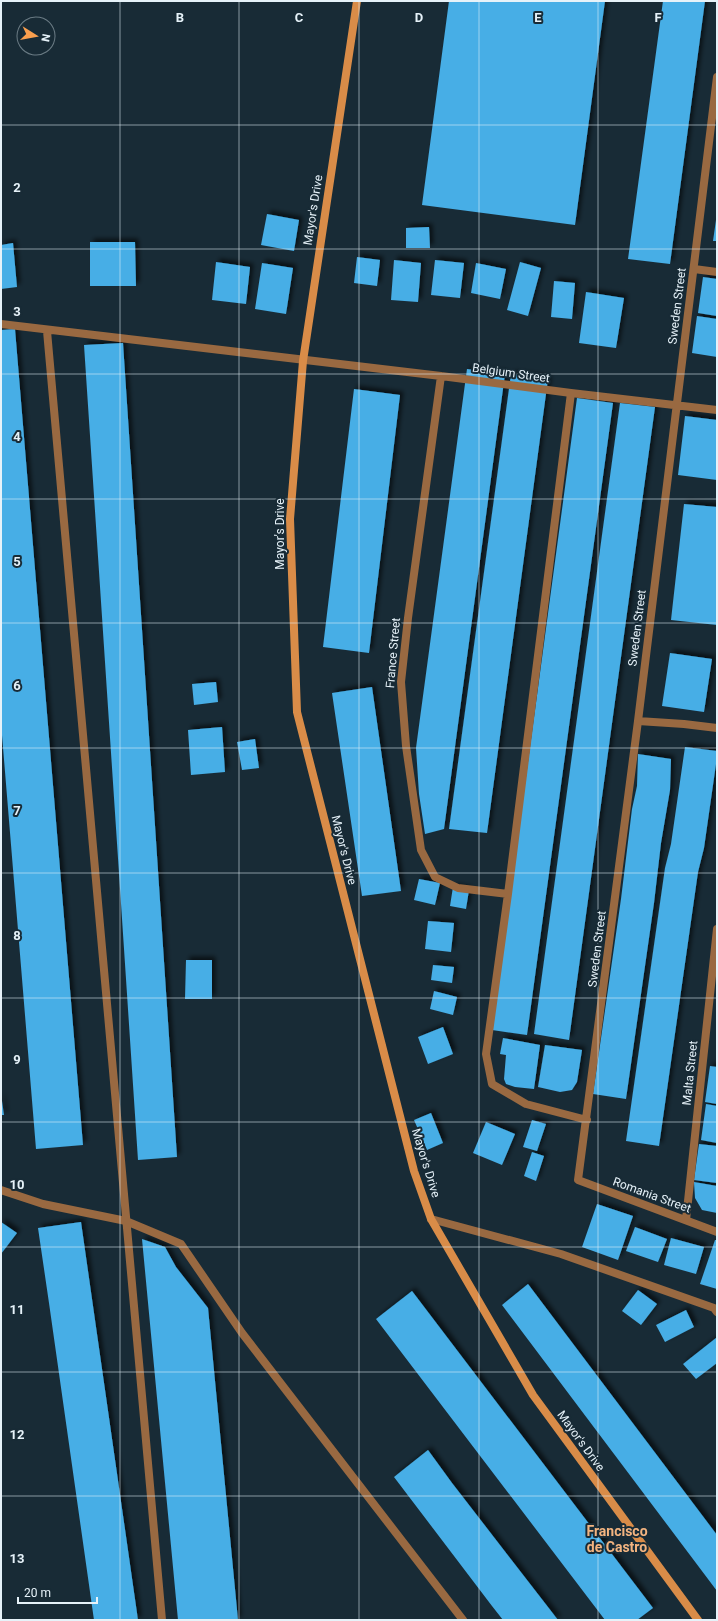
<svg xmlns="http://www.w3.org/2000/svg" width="718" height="1621" viewBox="0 0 718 1621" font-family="Roboto,sans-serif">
  <defs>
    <filter id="shadow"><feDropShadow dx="3.5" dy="-3.5" stdDeviation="2" flood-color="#0009"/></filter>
  </defs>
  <rect width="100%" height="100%" fill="#182b36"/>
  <!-- building -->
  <path fill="#47aee6" filter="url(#shadow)" d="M449,1h156l-30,224 -153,-20z
    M663,1h42l-35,263 -42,-5z
    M267,214l32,6 -5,31 -33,-6z
    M716,220h1v21h-4z
    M429,227l1,21h-24v-20z
    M90,242h45l1,44h-46z
    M13,243l4,44 -16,2v-44z
    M357,257l23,3 -3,26 -23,-3z
    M394,260l27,3 -3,39 -27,-2z
    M435,260l29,3 -4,35 -29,-3z
    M216,262l34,5 -4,37 -34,-4z
    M520,262l21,6 -13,48 -21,-6z
    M262,263l31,5 -7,46 -31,-5z
    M476,263l30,6 -6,30 -29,-6z
    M703,277l14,2v37l-19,-3z
    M554,281l21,2 -3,36 -21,-2z
    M586,292l38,6 -8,50 -37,-5z
    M697,316l20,3v38l-25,-4z
    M15,329l68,816 -47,4 -35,-426v-393z
    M123,343l54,814 -39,3 -54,-815z
    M467,369l38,5 -61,455 -19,5 -6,-40 -3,-46z
    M511,374l37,5 -61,454 -38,-4z
    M354,389l46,6 -31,258 -46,-6z
    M577,398l36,5 -86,632 -35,-5z
    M620,403l35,4 -86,633 -35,-6z
    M685,416l32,4v60l-39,-5z
    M684,504l33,3v118l-46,-5z
    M670,653l42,6 -8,53 -42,-6z
    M216,682l2,20 -24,3 -2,-21z
    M372,687l29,204 -39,5 -30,-203z
    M222,727l3,45 -34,3 -3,-45z
    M255,739l4,29 -17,2 -5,-28z
    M685,747l32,4v6l-13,91 -6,24 -39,274 -33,-5 39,-273 6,-24z
    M638,754l33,5 -1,31 -9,53 -7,60 -28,196 -33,-5 28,-195 11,-90 5,-23z
    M419,879l21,4 -5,22 -21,-5z
    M453,887l16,3 -3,19 -16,-3z
    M428,921l26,2 -3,29 -26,-3z
    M186,960h26v39h-27z
    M433,965l21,2 -2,16 -21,-3z
    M434,991l23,6 -4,18 -23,-6z
    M443,1027l10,27 -25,10 -10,-27z
    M503,1038l37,7 -6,44 -19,-2 -9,-3 -2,-5 2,-24 -6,-1z
    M545,1045l37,5 -5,32 -5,8 -12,2 -22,-5z
    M710,1066l7,1v37l-12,-2z
    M1,1094l3,21h-3z
    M706,1104l11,2v37l-16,-3z
    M431,1113l12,30 -16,7 -13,-30z
    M532,1120l14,4 -9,27 -14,-4z
    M486,1122l29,12 -13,31 -29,-12z
    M699,1144l18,2v37l-23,-3z
    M532,1152l12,4 -8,25 -12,-5z
    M694,1182l23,4v27l-15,-3 -7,-12z
    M597,1204l36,12 -15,44 -36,-13z
    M1,1222l16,11 -16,21z
    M81,1222l16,112 41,286h-44l-45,-317 -11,-75z
    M635,1227l32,12 -9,23 -32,-11z
    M671,1238l33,9 -8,27 -32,-9z
    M142,1239l23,8 11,20 32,41 30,312h-60z
    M715,1240h2v49l-17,-5z
    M528,1284l189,251v56l-215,-286z
    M638,1290l19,14 -16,21 -19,-14z
    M412,1291l241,317 -16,12h-32l-229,-301z
    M686,1310l8,17 -29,15 -9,-17z
    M716,1338l1,25 -21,16 -13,-15z
    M428,1450l24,33 106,137h-55l-11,-14 -98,-129z"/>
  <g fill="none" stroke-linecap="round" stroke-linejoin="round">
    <!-- street -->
    <path stroke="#996941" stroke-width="8" d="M717,77l-79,644 -60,459 139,52
      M694,269l23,3
      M1,324l440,52 130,17 146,17
      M47,331l115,1289
      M441,376l-33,242 -7,64 5,64 15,104 14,27 23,11 50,6
      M571,393l-63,501 -22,160 6,30 34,20 61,16
      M638,721l46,3 33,4
      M1,1190l42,14 83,17 55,23 61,89 221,287
      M431,1219l130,35 153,54 3,4
      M686,1220l31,-291"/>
    <!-- secondary -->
    <path stroke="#d98c48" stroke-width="8" d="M357,1l-54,360 -13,158 7,193 117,459 17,48 102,176 165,225"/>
  </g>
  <!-- grid -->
  <path fill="none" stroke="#e6f2f9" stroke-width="1" stroke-opacity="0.55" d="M120,1v1619M239,1v1619M359,1v1619M479,1v1619M598,1v1619M1,125h716M1,249h716M1,374h716M1,499h716M1,623h716M1,748h716M1,873h716M1,998h716M1,1122h716M1,1247h716M1,1372h716M1,1496h716"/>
  <g text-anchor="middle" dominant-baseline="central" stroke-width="4" stroke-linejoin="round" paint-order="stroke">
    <!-- street labels -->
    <g font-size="12" fill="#e6f2f9" stroke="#182b36">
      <text transform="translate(313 210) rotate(-81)">Mayor's Drive</text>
      <text transform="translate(677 306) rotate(-83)">Sweden Street</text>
      <text transform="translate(511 373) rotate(8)">Belgium Street</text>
      <text transform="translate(280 534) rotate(-90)">Mayor's Drive</text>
      <text transform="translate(637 628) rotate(-83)">Sweden Street</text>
      <text transform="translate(393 653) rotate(-85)">France Street</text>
      <text transform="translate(344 850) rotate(76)">Mayor's Drive</text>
      <text transform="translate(597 949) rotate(-83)">Sweden Street</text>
      <text transform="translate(690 1073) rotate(-84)">Malta Street</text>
      <text transform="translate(426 1163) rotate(73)">Mayor's Drive</text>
      <text transform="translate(652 1195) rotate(20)">Romania Street</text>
      <text transform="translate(581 1441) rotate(54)">Mayor's Drive</text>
    </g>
    <!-- quarter labels -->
    <g font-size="14" font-weight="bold" fill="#f3b480" stroke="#182b36">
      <text x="617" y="1531">Francisco<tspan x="617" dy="16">de Castro</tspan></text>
    </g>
  </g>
  <g font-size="13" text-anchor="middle" font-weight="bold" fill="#e6f2f9" stroke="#182b36" stroke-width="4" stroke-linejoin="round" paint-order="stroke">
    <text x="180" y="22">B</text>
    <text x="299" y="22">C</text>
    <text x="419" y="22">D</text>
    <text x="538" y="22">E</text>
    <text x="658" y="22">F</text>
    <text x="17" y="192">2</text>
    <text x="17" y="316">3</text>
    <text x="17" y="441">4</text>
    <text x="17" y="566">5</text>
    <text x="17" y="690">6</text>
    <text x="17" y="815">7</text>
    <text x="17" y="940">8</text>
    <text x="17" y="1064">9</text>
    <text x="17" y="1189">10</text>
    <text x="17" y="1314">11</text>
    <text x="17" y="1439">12</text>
    <text x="17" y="1563">13</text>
  </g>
  <!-- border -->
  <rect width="718" height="1621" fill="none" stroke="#e6f2f9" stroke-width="4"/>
  <!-- north arrow -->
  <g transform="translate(36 36) rotate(101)"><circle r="19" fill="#182b36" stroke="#6a7b84"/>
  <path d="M0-3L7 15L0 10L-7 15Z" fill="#fa9f4e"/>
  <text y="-6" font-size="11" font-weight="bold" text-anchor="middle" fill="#e6f2f9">N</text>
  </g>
  <!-- scale -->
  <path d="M18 1597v6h79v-6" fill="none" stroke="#e6f2f9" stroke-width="2"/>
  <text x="24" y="1597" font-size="12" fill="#e6f2f9" stroke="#182b36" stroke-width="3" paint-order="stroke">20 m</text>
</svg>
